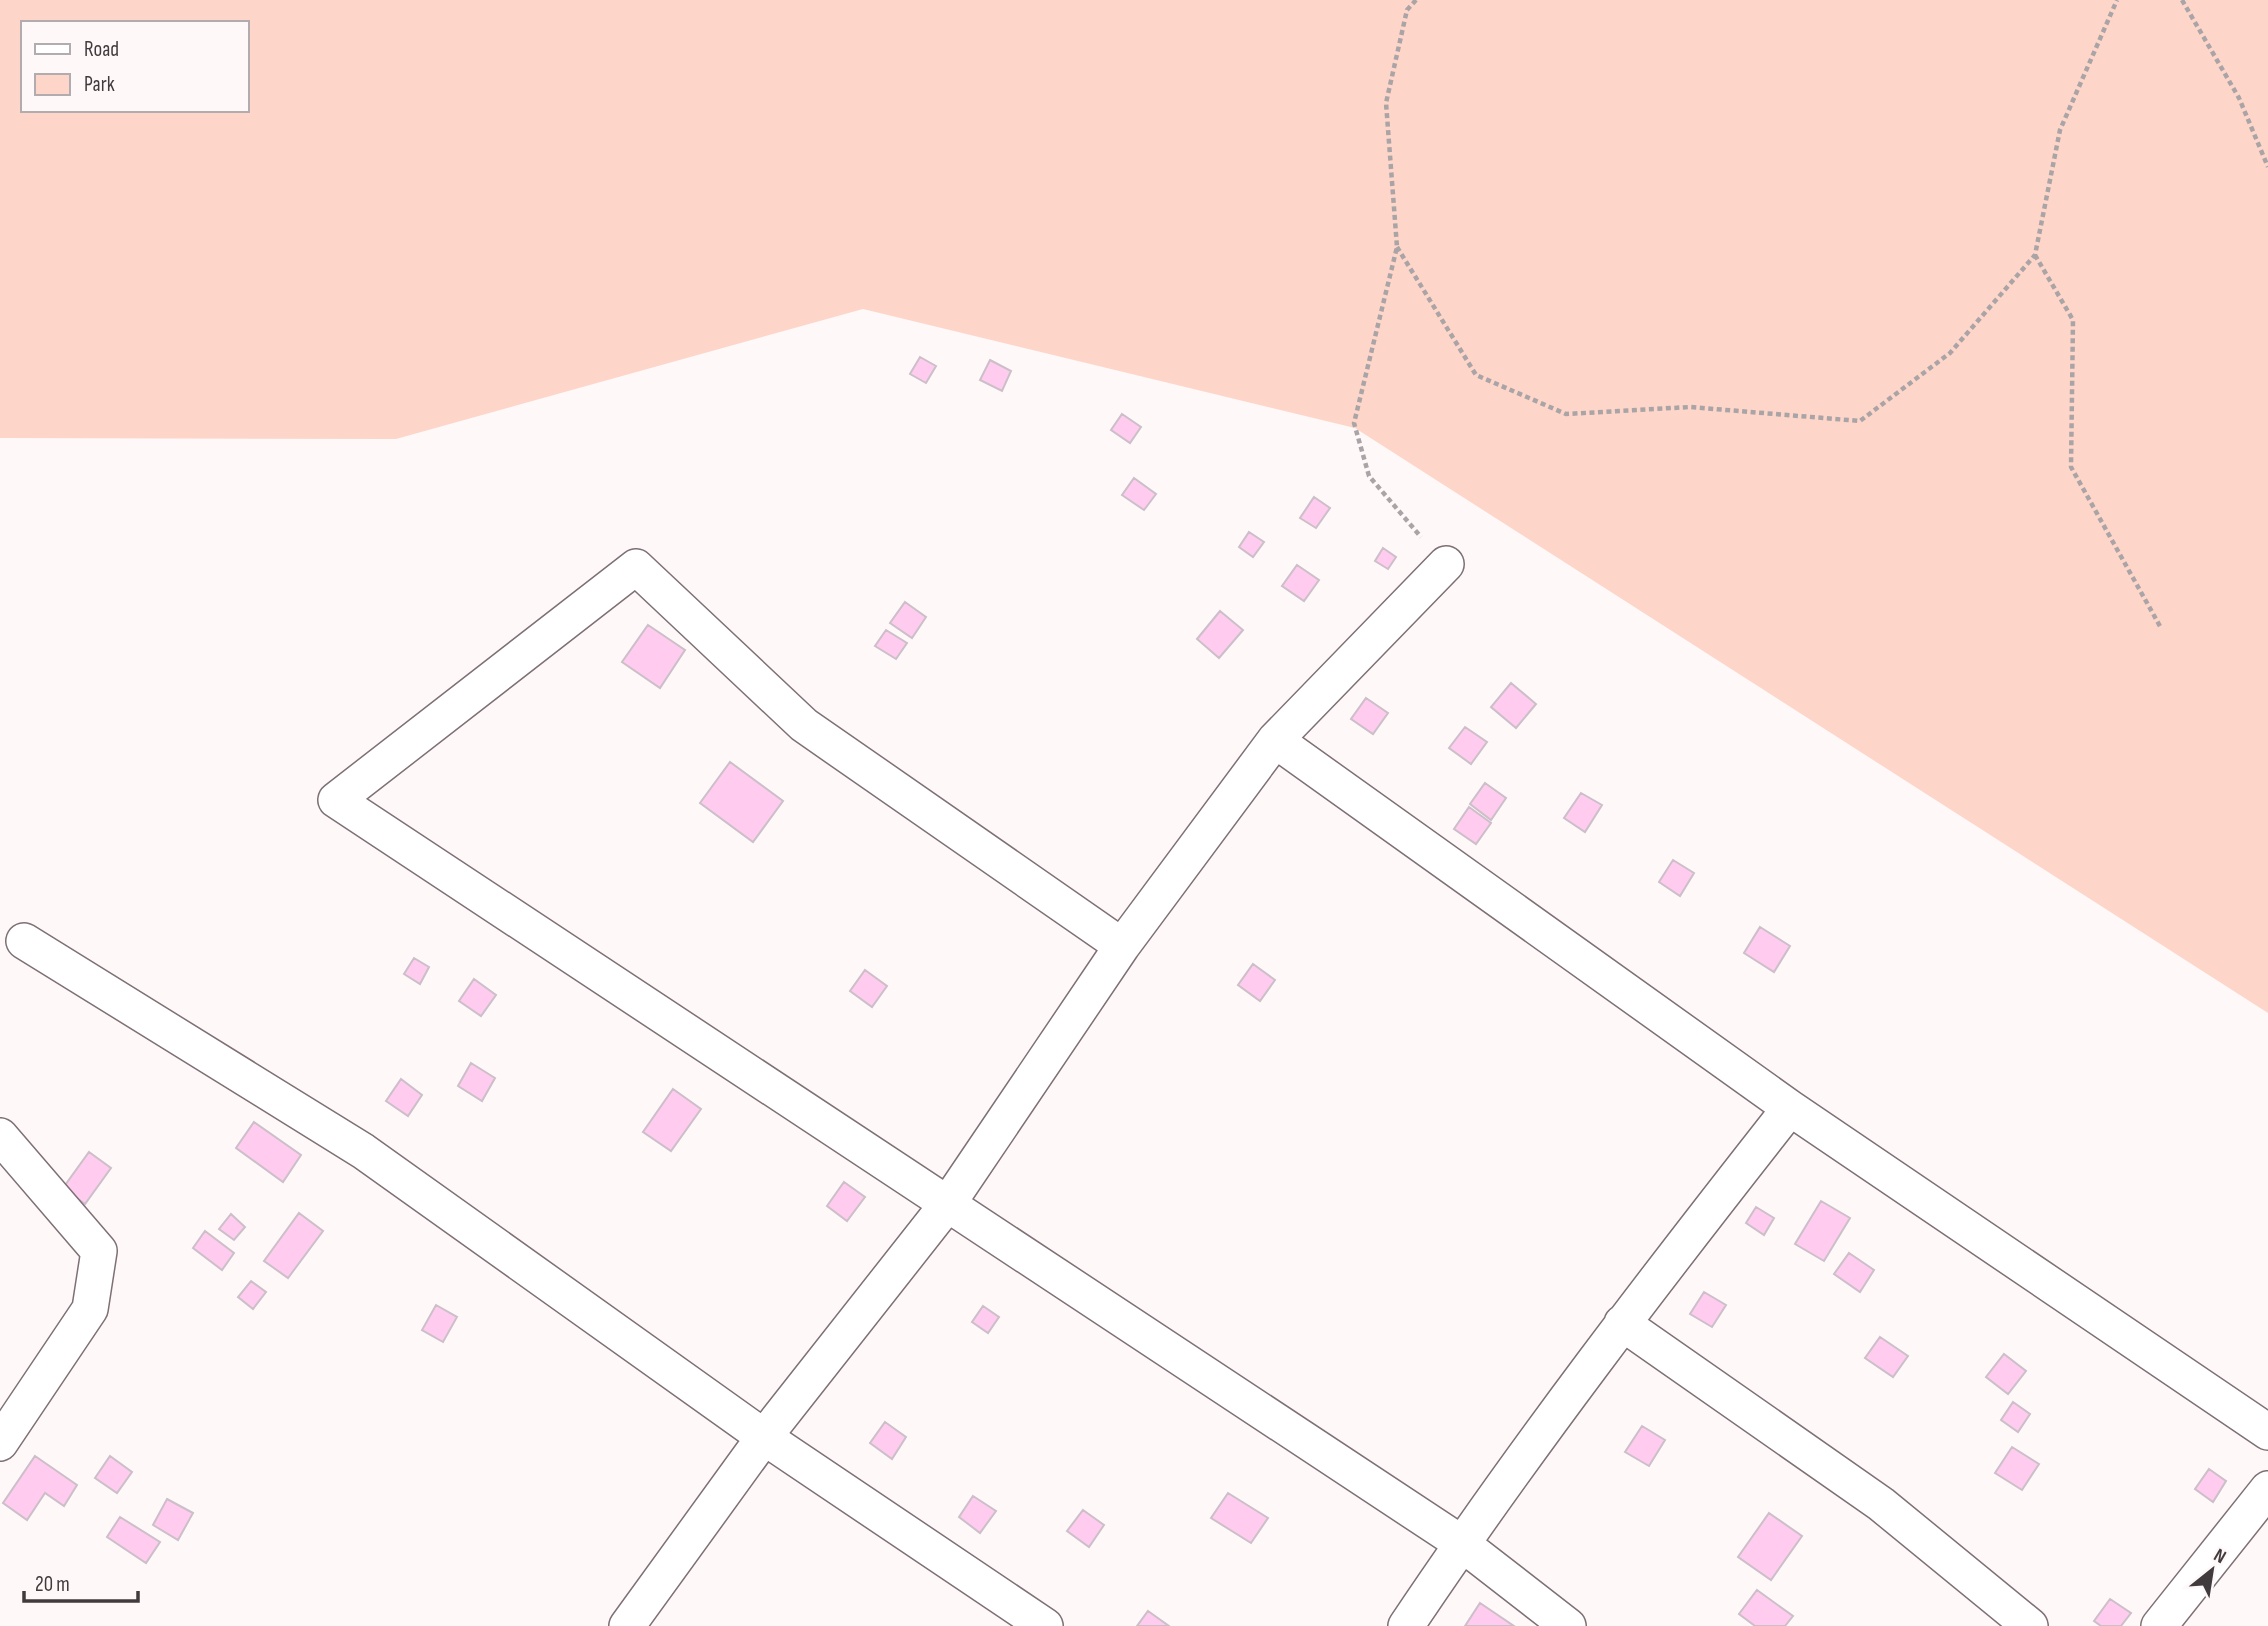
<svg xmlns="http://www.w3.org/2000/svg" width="2268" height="1626" viewBox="0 0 2268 1626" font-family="'Sofia Sans Condensed',sans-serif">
  <rect width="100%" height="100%" fill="#fef8f9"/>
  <!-- green -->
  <path fill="#fdd6c9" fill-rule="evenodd" d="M0,0h2268v1013l-913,-585 -492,-119 -467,130 -396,-1zM23,23h224v87h-224z"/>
  <!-- building -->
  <path fill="#ffcbef" stroke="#ccbfc8" stroke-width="2" d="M920,357l16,9 -10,17 -16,-9z
    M990,360l21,11 -9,20 -22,-11z
    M1122,414l19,13 -11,16 -19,-13z
    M1134,478l22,16 -12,16 -22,-15z
    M1314,497l16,11 -14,20 -16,-10z
    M1249,532l15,10 -11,15 -14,-10z
    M1383,548l13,9 -8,12 -13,-8z
    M1297,565l22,15 -15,21 -22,-15z
    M905,602l21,15 -14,21 -22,-15z
    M1220,611l23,19 -24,28 -22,-19z
    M648,625l37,25 -25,38 -38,-26z
    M886,630l21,13 -11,16 -21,-13z
    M1511,683l25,21 -20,24 -25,-21z
    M1366,698l22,15 -15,21 -22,-15z
    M1465,727l22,15 -16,22 -22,-16z
    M730,762l53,39 -30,41 -53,-39z
    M1485,783l21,15 -15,22 -21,-16z
    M1581,793l21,12 -17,27 -21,-14z
    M1469,807l22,16 -15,21 -22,-15z
    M1673,860l21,13 -14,23 -21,-14z
    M1760,927l30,19 -16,26 -30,-19z
    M414,958l15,9 -9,17 -16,-10z
    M1253,964l22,16 -15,21 -22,-16z
    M865,970l22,16 -15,21 -22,-16z
    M474,979l22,16 -15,21 -22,-15z
    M471,1063l24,15 -13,23 -24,-15z
    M401,1079l21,16 -14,21 -22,-15z
    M673,1089l28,20 -30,42 -28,-19z
    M254,1122l47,33 -18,27 -47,-34z
    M89,1152l22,16 -26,36 -22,-16z
    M844,1182l21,15 -18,24 -20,-15z
    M1821,1201l29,17 -26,43 -29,-17z
    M1756,1207l18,11 -10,17 -18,-12z
    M299,1213l24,18 -35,47 -24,-17z
    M231,1214l14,13 -11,13 -15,-11z
    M205,1231l29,22 -12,17 -29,-22z
    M1849,1253l25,17 -14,22 -26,-18z
    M251,1281l15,11 -13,17 -15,-12z
    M1704,1292l22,13 -14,22 -22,-13z
    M436,1305l21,12 -14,25 -21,-12z
    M983,1306l16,11 -11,16 -16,-11z
    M1880,1337l28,19 -15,21 -28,-19z
    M2004,1354l22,17 -18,23 -22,-17z
    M2013,1402l17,12 -12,18 -17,-12z
    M885,1422l21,15 -14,22 -22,-16z
    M1642,1426l23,14 -16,26 -24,-14z
    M2012,1447l27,17 -17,26 -27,-17z
    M35,1456l42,29 -13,21 -19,-13 -18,27 -24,-17z
    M110,1456l22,16 -15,21 -22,-15z
    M2209,1469l17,12 -13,21 -18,-13z
    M1228,1493l40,25 -17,25 -40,-25z
    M973,1496l23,15 -16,22 -21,-16z
    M167,1499l26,14 -15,27 -25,-15z
    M1083,1510l21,15 -15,22 -22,-16z
    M1769,1513l33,23 -31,44 -33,-23z
    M120,1517l40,25 -14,21 -39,-26z
    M1757,1590l36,26 -8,10h-30l-16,-12z
    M2110,1599l21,14 -10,13h-20l-7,-5z
    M1480,1603l34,23h-49z
    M1148,1611l21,15h-32z"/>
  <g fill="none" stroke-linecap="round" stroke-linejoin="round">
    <!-- street casing -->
    <g stroke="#7e7074" stroke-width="38">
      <path id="street" d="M1275,740l515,368 478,324
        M24,941l339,210 401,286 281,189
        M1122,946l-318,-221 -168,-158 -300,233 1125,743 107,83
        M0,1136l99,115 -9,58 -90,134
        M1622,1323l259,181 149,122
        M627,1626l137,-189 185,-235 173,-256 153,-206 171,-176
        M1406,1626c120,-179 251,-349 384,-518
        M2159,1626l109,-137"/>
    </g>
    <!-- path -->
    <path stroke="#aaa4a6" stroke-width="4.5" stroke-dasharray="5 3.5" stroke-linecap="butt" d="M1416,0l-9,10 -21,93 11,144 -43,176 15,53 52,61
      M2182,0l57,98 29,69
      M1397,247l79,128 90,39 124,-7 170,14 90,-68 85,-98 25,-125 57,-130
      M2035,255l38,65 -2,147 90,161"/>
    <!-- street -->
    <use href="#street" stroke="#fff" stroke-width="35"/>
  </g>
  <!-- legend -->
  <rect x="21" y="21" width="228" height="91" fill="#fef8f9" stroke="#b2acae" stroke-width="2"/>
  <rect x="35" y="44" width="35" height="10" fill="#ffffff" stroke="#b2acae" stroke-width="2"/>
  <text x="84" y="56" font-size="21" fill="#413b3d">Road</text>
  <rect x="35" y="74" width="35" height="21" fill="#fdd6c9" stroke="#b2acae" stroke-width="2"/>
  <text x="84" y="91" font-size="21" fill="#413b3d">Park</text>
  <!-- north arrow -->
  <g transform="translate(2212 1570) rotate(30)" stroke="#fef8f9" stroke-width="5" paint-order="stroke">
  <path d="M0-5L12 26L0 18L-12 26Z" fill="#413b3d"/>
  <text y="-10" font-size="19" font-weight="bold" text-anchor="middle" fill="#413b3d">N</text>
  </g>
  <!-- scale -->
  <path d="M24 1591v10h114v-10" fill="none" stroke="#413b3d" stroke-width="3.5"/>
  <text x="35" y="1591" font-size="21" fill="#413b3d" stroke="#fef8f9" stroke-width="5" paint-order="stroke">20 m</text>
</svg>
